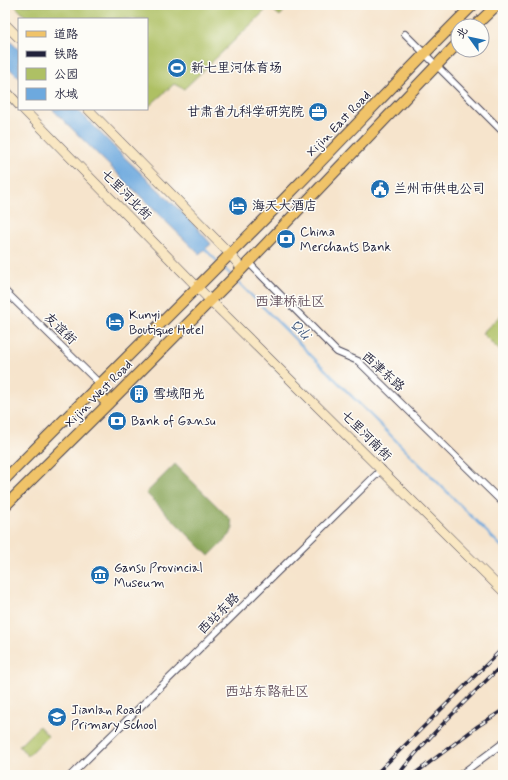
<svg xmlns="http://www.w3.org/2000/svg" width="508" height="780" viewBox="0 0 508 780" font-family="Mynerve,'LXGW WenKai TC',sans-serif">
  <rect width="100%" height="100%" fill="#fdfcf7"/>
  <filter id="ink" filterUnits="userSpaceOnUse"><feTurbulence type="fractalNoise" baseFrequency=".025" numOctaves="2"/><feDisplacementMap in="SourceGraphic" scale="8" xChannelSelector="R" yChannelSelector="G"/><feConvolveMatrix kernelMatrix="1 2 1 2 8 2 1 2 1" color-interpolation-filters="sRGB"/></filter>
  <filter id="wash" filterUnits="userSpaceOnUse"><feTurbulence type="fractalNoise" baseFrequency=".012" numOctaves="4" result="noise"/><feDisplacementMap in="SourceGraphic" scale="16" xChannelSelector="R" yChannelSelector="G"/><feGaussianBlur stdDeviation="0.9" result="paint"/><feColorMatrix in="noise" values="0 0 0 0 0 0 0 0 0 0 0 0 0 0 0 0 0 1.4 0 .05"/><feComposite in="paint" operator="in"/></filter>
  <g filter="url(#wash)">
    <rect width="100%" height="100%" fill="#f6e4cc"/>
    <!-- green -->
    <path fill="#aec064" stroke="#687150" d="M14,5h275l-9,11 -11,-9 -85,82 -10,-5 -27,24v-89h-119z
      M503,313v41l-21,-21z
      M39,726l9,10 -20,20 -9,-10z"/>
    <!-- forest -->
    <path fill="#8aa65a" stroke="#56644a" d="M175,464l56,56 2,8 -3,7 -21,21 -63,-63z"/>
    <!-- water -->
    <path fill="#6da9de" stroke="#48668c" d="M5,36l14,14v28l-14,-14z
      M52,109h25l45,46 69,66 20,23 -12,10z"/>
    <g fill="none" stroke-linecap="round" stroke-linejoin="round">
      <!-- stream -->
      <path stroke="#6da9de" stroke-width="2" d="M203,247l15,15
        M223,267l8,8
        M236,280l267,268"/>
    </g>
  </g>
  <g filter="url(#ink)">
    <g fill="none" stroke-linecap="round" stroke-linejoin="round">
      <!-- street casing -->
      <g stroke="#423f51" stroke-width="8">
        <path id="street" d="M405,34l98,98
          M248,262l89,90 21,9 144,141
          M5,291l94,92
          M71,775l311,-306
          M460,775l43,-32"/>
      </g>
      <!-- secondary casing -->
      <g stroke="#423f51" stroke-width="10">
        <path id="secondary" d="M5,24l14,14
          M5,90l14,15
          M23,109l187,191 293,291
          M88,109l142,145 12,15"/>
      </g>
      <!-- primary casing -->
      <g stroke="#423f51" stroke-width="12">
        <path id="primary" d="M475,26l22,-21
          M94,389l14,15
          M5,479c95,-96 192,-190 286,-287 61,-62 120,-126 182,-187
          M5,506l103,-102 134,-135 216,-226"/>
      </g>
      <!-- street -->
      <use href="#street" stroke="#fff" stroke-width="6"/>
      <!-- secondary -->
      <use href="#secondary" stroke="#f9e7c3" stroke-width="9"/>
      <!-- primary -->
      <use href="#primary" stroke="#f0c369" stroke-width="10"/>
      <!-- rail casing -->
      <g stroke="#22223b" stroke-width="3.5">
        <path id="rail" d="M375,775l128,-127
          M398,775c31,-40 69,-75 105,-111
          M413,775l65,-49 25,-16"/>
      </g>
      <!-- rail -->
      <use href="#rail" stroke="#fdfcf7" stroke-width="2" stroke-dasharray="6" stroke-linecap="butt"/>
    </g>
  </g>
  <!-- icons -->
  <defs>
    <g id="stadium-disc" transform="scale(1)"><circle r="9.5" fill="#1f6fb2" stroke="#fdfcf7"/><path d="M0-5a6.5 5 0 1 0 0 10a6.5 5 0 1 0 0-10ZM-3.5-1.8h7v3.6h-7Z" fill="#fff"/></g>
    <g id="office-disc" transform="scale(1)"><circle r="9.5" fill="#1f6fb2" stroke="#fdfcf7"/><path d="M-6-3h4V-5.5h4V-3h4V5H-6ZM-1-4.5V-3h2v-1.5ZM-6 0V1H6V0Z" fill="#fff"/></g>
    <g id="civic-disc" transform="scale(1)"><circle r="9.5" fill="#1f6fb2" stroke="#fdfcf7"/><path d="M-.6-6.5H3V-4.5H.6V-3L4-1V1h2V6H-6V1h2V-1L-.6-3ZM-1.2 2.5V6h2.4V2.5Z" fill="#fff"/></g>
    <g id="hotel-disc" transform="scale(1)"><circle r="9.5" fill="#1f6fb2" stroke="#fdfcf7"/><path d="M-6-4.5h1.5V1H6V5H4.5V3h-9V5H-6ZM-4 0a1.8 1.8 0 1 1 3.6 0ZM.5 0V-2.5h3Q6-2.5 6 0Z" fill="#fff"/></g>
    <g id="bank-disc" transform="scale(1)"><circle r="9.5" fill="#1f6fb2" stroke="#fdfcf7"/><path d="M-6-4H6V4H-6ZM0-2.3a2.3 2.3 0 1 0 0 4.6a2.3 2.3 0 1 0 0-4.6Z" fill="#fff"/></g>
    <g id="building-disc" transform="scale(1)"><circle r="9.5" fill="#1f6fb2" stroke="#fdfcf7"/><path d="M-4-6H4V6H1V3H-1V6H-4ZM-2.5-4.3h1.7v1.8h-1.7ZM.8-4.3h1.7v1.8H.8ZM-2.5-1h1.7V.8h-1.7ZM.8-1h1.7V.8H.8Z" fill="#fff"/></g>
    <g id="museum-disc" transform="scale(1)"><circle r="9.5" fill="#1f6fb2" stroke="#fdfcf7"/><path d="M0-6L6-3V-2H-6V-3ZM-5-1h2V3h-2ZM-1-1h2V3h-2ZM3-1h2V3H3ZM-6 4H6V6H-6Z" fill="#fff"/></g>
    <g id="school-disc" transform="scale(1)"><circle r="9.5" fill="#1f6fb2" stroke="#fdfcf7"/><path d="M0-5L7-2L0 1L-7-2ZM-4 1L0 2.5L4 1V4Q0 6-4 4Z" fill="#fff"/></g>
  </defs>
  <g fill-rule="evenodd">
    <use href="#stadium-disc" x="177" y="68"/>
    <use href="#office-disc" x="318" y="112"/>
    <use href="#civic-disc" x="380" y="189"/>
    <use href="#hotel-disc" x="238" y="206"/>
    <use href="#bank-disc" x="286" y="239"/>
    <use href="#hotel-disc" x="115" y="322"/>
    <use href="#building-disc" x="139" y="394"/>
    <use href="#bank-disc" x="117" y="421"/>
    <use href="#museum-disc" x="100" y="575"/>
    <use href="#school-disc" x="57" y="717"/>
  </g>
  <g text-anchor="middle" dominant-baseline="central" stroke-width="3" stroke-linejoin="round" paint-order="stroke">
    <!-- poi labels -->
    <g font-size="13" fill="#22223b" stroke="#fdfcf7" text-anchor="start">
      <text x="191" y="68">新七里河体育场</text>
      <text x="304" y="112" text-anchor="end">甘肃省九科学研究院</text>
      <text x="394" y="189">兰州市供电公司</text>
      <text x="252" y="206">海天大酒店</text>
      <text x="300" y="232">China<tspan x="300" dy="15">Merchants Bank</tspan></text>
      <text x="129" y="315">Kunyi<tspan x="129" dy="15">Boutique Hotel</tspan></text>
      <text x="153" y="394">雪域阳光</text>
      <text x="131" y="421">Bank of Gansu</text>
      <text x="114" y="568">Gansu Provincial<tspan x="114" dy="15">Museum</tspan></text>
      <text x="71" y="710">Jianlan Road<tspan x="71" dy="15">Primary School</tspan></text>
    </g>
    <!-- street labels -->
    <g font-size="13" fill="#22223b" stroke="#fdfcf7">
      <text transform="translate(339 124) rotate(-46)">Xijin East Road</text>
      <text transform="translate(126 195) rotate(45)">七里河北街</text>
      <text transform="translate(60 329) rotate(44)">友谊街</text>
      <text transform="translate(383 372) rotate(42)">西津东路</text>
      <text transform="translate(99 394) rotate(-45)">Xijin West Road</text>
      <text transform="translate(366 436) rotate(45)">七里河南街</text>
      <text transform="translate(219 614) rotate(-45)">西站东路</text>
    </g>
    <!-- neighbourhood labels -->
    <g font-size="14" fill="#66535f" stroke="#fdfcf7">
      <text x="290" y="302">西津桥社区</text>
      <text x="267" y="692">西站东路社区</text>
    </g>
    <!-- water labels -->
    <g font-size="14" font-style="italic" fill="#40587c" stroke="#fdfcf7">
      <text transform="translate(300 330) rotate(45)">Qili</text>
    </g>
  </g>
  <!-- margin -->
  <rect width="508" height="780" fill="none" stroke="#fdfcf7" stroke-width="20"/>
  <!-- legend -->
  <rect x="18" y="18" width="130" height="92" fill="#fdfcf7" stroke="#a5a5ac"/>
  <rect x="26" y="31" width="20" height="6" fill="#f0c369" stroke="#a5a5ac"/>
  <text x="54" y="38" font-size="12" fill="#22223b">道路</text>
  <rect x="26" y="51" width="20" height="6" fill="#22223b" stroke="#a5a5ac"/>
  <text x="54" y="58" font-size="12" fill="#22223b">铁路</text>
  <rect x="26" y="68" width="20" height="12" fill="#aec064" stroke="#a5a5ac"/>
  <text x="54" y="78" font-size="12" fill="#22223b">公园</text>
  <rect x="26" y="88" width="20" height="12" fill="#6da9de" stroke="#a5a5ac"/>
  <text x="54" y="98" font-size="12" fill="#22223b">水域</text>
  <!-- north arrow -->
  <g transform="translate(470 38) rotate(303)"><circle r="19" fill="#fdfcf7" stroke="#a5a5ac"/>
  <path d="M0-3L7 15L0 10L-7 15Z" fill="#1f6fb2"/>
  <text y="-6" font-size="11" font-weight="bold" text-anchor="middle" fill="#22223b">北</text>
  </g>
</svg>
